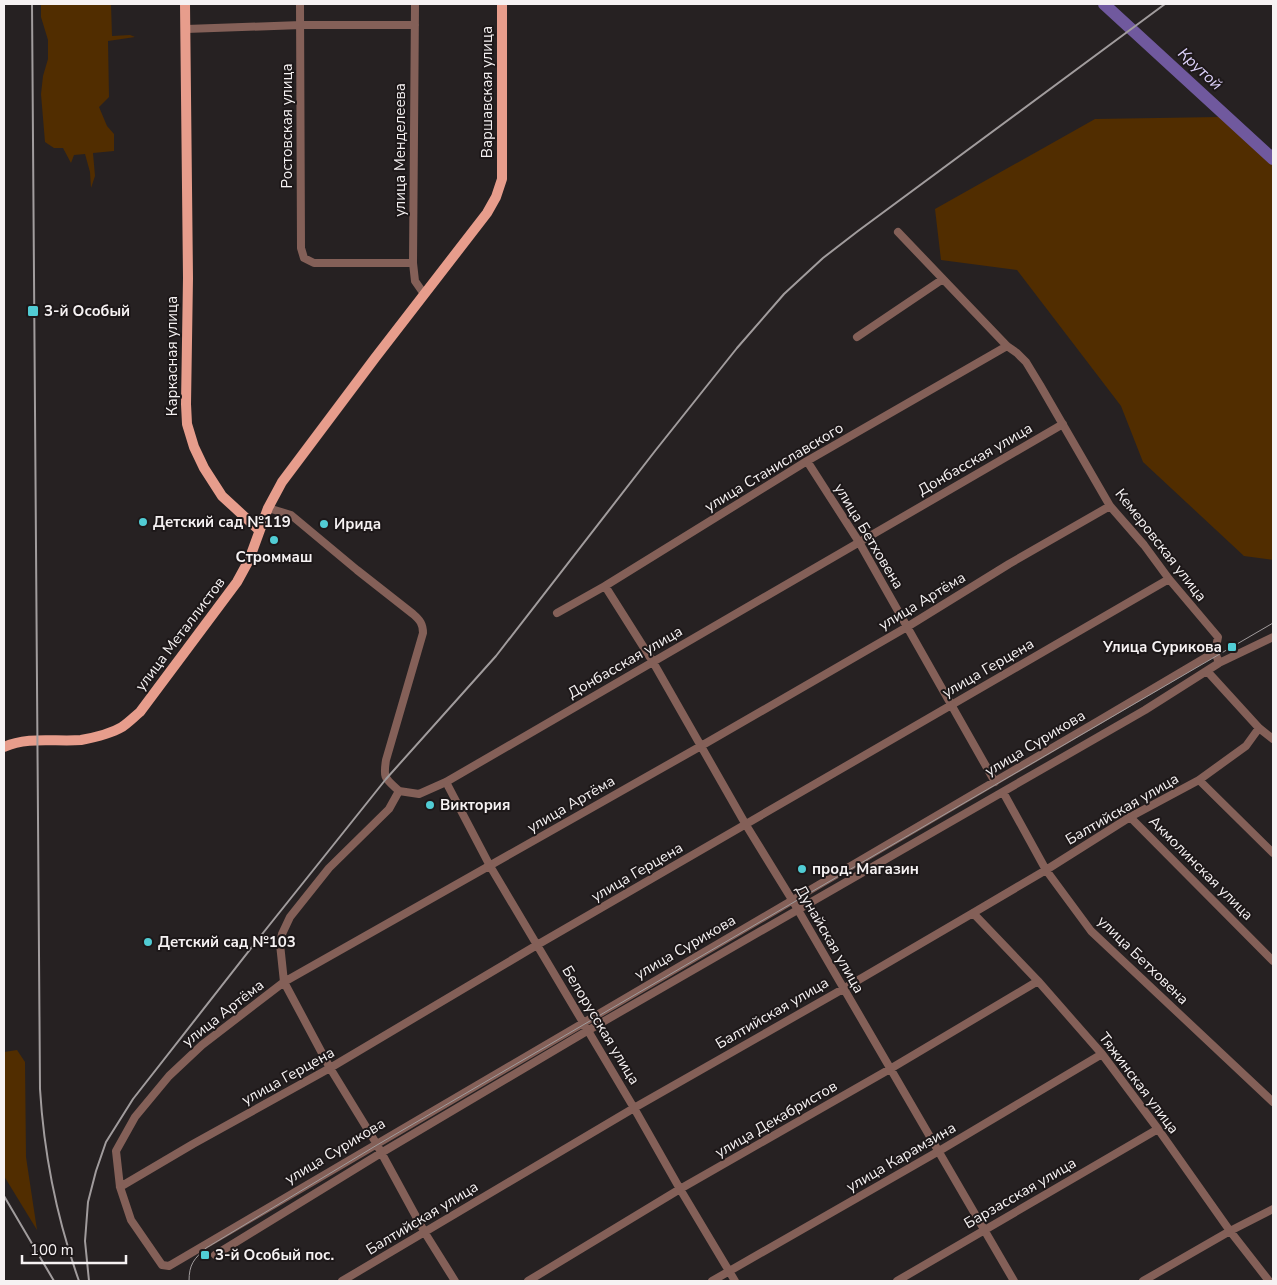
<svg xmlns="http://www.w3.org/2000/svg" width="1277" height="1285" viewBox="0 0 1277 1285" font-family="'Nunito Sans',sans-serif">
  <rect width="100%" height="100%" fill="#262122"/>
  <!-- green -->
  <path fill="#512d00" d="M41,4h70l1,32 18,-1 5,2 -27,4 1,56 -10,10 8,19 7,8v17l-21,2 2,23 -4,12 -1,-16 -5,-18 -11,1 -3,8 -8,-15h-9l-9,-6 -4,-48 2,-18 5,-17v-19l-7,-23z
    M1219,117l54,41v402l-29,-4 -101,-94 -22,-56 -104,-136 -76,-10 -6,-51 160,-90z
    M17,1050l8,12 1,95 11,73 -33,-54v-124z"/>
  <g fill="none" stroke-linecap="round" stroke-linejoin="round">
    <!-- river -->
    <path stroke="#70599e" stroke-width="12" d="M1104,4l169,155"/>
    <!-- minor -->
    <path stroke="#846058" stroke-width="8" d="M300,4l1,244 3,10 10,5h99
      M415,4l-2,259 2,18 9,13
      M186,29l115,-4h114
      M898,232l109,114 10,7 9,9 14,23 70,121 34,39 25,34 49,58 -3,15 4,11
      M857,337l86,-58
      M807,461l52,81 136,240
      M1110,506l-101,58 -102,63 -206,119 -417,236 -82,63 -33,31 -34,41 -19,34 4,36 11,33 31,45 7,1c347,-207 698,-408 1046,-614
      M268,508l23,7 66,55 56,44c7,6 10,10 10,19l-37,127c-3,19 -1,18 13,31
      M605,586l48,76 93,163 48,78 220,378
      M557,613l48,-27 202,-125 200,-115
      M1207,671l52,57 14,11
      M1199,780l74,73
      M446,782l44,84 144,242 46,81 55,92
      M399,791l20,3 27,-12 617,-358
      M399,791l-10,18 -60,59 -39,49 -8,17 -2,10 4,38 46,86 46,75 49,90 30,48
      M1003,792l43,78 45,61 182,171
      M1130,817l143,144
      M973,913l65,68 64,73 56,75 72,102 39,50
      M120,1187l73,-43 137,-76 207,-123 632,-366
      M215,1255l166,-102 206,-122 558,-321 74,-47 54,-26
      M342,1281l292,-173 209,-119 130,-76 73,-43 84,-53 69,-37 47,-34 13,-18
      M528,1281l152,-92 210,-120 148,-88
      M712,1281l227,-130 163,-97
      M897,1281l261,-152
      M1143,1281l87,-50 43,-22"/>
    <!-- major -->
    <path stroke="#e79d8c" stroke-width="10" d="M185,4l3,274 -2,126 1,20 7,23 10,21 18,28 37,34
      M4,747c24,-11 51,-5 77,-7 11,-2 31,-7 41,-13 6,-4 12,-10 18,-15l97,-130 12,-22 19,-52 14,-26 93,-124 112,-145 9,-16 6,-18v-175"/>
    <!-- tram -->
    <path stroke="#a19c9d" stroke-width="1" d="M189,1281c0,-17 5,-22 17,-33l171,-103 896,-522"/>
    <!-- rail -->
    <path stroke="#a19c9d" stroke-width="2" d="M32,4l8,1085c4,66 17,130 39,192
      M4,1196l50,85
      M89,1281l-4,-40 3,-39 8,-31 10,-29 27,-43 130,-166 123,-154 110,-123 159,-205 82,-103 47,-54 39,-36 35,-27 307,-227"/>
  </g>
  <!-- markers -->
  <g fill="#51ccd4" stroke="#1d1819" stroke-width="2">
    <rect x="27" y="305" width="12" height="12" rx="2.5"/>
    <circle cx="143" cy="522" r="5"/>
    <circle cx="324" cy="524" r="5"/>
    <circle cx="274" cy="540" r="5"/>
    <rect x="1227" y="642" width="10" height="10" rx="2.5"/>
    <circle cx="430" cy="805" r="5"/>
    <circle cx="802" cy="869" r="5"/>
    <circle cx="148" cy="942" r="5"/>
    <rect x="200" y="1250" width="10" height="10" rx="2.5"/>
  </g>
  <g text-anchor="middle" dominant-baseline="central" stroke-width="4" stroke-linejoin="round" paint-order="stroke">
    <!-- street labels -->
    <g font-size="15" fill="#f6f2f3" stroke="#1d1819">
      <text transform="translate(487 92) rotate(-90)">Варшавская улица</text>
      <text transform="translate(287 126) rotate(-90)">Ростовская улица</text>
      <text transform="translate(400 150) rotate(-90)">улица Менделеева</text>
      <text transform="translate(172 356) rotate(-90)">Каркасная улица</text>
      <text transform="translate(975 459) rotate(-30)">Донбасская улица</text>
      <text transform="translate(774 467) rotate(-31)">улица Станиславского</text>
      <text transform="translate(869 536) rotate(59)">улица Бетховена</text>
      <text transform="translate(1161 545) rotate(52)">Кемеровская улица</text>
      <text transform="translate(922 601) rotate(-31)">улица Артёма</text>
      <text transform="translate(180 634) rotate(-53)">улица Металлистов</text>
      <text transform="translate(625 662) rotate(-30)">Донбасская улица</text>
      <text transform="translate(988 668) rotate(-30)">улица Герцена</text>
      <text transform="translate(1035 743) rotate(-31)">улица Сурикова</text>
      <text transform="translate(571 804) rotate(-30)">улица Артёма</text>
      <text transform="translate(1122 809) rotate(-30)">Балтийская улица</text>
      <text transform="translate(1201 868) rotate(45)">Акмолинская улица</text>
      <text transform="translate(637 872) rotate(-30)">улица Герцена</text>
      <text transform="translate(830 939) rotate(60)">Дунайская улица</text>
      <text transform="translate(685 947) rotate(-30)">улица Сурикова</text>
      <text transform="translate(1143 960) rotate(44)">улица Бетховена</text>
      <text transform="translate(223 1013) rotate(-38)">улица Артёма</text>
      <text transform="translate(772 1013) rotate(-30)">Балтийская улица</text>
      <text transform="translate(601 1025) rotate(59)">Белорусская улица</text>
      <text transform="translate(288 1076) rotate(-29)">улица Герцена</text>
      <text transform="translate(1139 1083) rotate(53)">Тяжинская улица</text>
      <text transform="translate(776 1119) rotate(-30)">улица Декабристов</text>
      <text transform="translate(335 1151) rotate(-31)">улица Сурикова</text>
      <text transform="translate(901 1157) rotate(-30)">улица Карамзина</text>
      <text transform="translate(1020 1193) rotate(-30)">Барзасская улица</text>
      <text transform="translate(422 1218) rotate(-31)">Балтийская улица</text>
    </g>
    <!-- poi labels -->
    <g font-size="15" font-weight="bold" fill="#f6f2f3" stroke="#1d1819" text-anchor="start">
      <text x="44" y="311">3-й Особый</text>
      <text x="153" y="522">Детский сад №119</text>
      <text x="334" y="524">Ирида</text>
      <text x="274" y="557" text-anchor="middle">Строммаш</text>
      <text x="1222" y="647" text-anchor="end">Улица Сурикова</text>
      <text x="440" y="805">Виктория</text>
      <text x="812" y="869">прод. Магазин</text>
      <text x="158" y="942">Детский сад №103</text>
      <text x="215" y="1255">3-й Особый пос.</text>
    </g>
    <!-- water labels -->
    <g font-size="16" font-style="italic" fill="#ddd2fa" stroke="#1d1819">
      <text transform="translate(1200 69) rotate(43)">Крутой</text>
    </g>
  </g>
  <!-- border -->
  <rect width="1277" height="1285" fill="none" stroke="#f6f2f3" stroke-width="10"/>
  <!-- scale -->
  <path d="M22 1255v8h104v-8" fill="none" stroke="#f6f2f3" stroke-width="2.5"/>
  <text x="30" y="1255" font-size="15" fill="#f6f2f3" stroke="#1d1819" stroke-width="4" paint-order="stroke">100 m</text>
</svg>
